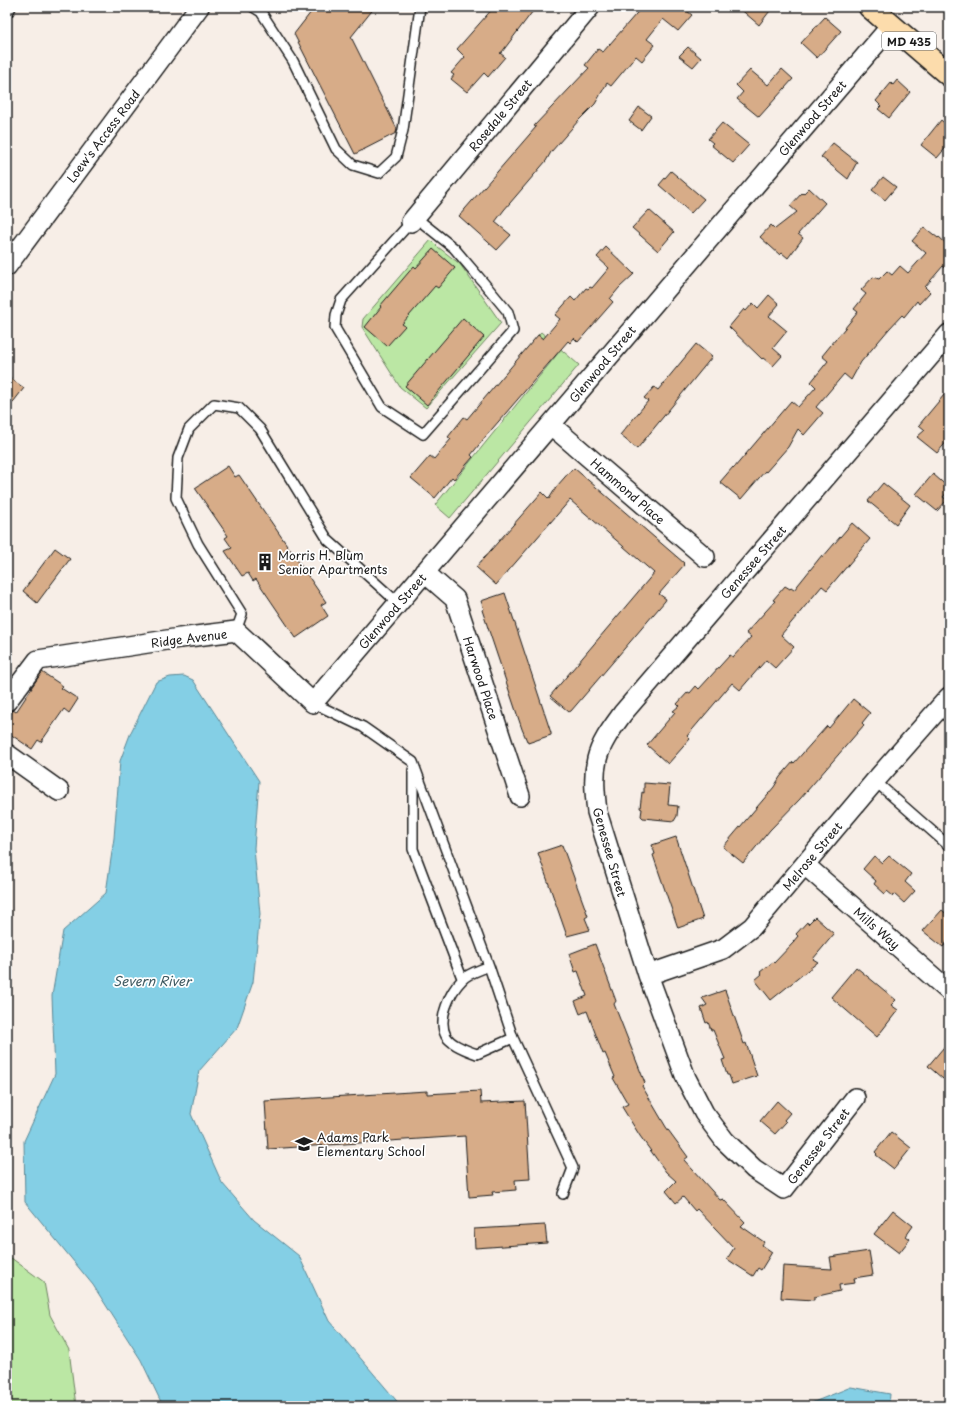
<svg xmlns="http://www.w3.org/2000/svg" width="956" height="1413" viewBox="0 0 956 1413" font-family="'Playpen Sans',sans-serif">
  <rect width="100%" height="100%" fill="#f7eee7"/>
  <filter id="ink" filterUnits="userSpaceOnUse"><feTurbulence type="fractalNoise" baseFrequency=".025" numOctaves="2"/><feDisplacementMap in="SourceGraphic" scale="8" xChannelSelector="R" yChannelSelector="G"/><feConvolveMatrix kernelMatrix="1 2 1 2 8 2 1 2 1" color-interpolation-filters="sRGB"/></filter>
  <g filter="url(#ink)">
    <!-- green -->
    <path fill="#bbe7a4" stroke="#6c8260" d="M431,240l7,7 22,17 41,59 -75,85 -26,-21 -38,-60 1,-8z
      M541,332l38,33 -129,153 -15,-13 124,-153 -21,-17z
      M7,1255l37,27 6,33 19,35 7,56h-69z"/>
    <!-- water -->
    <path fill="#84cfe5" stroke="#5a8795" d="M184,676l9,4 66,101 -5,67 6,66 -7,68 -16,46 -38,43 -8,43 31,69 32,37 45,36 30,65 72,85h-242l2,-4 -20,-42 -48,-75 -68,-83 -1,-61 31,-67 -3,-78 11,-65 43,-38 8,-55 6,-77 11,-29 25,-50 14,-5z
      M851,1387l39,7 -1,12h-85z"/>
    <!-- building -->
    <path fill="#d7ac88" stroke="#1c1c1c" d="M315,7h60l-24,30 46,92 -1,4 -41,21 -61,-120z
      M494,7h42l-34,45 -2,1 5,4 -17,20 -4,-4 -17,19 -16,-13 3,-4 -3,-2 14,-16 -8,-8z
      M642,7h40l10,8 -14,16 -15,-12 -16,20 8,6 -13,16 -6,-5 -25,30 -4,-3 -12,21 -16,16 -28,32 -5,9 -42,49 -9,12 16,13 -14,15 -38,-34 77,-89 -2,-1 55,-58 -4,-3 13,-16 5,3z
      M738,7h35l-14,18z
      M825,17l16,14 -24,27 -16,-15z
      M688,47l13,11 -8,9 -14,-11z
      M782,69l11,10 -34,38 -22,-18 6,-7 -7,-7 14,-15 18,15z
      M897,80l13,12 -21,26 -11,-9 3,-3 -5,-5 15,-18 2,2z
      M639,107l12,9 -10,14 -12,-9z
      M941,120l8,7v17l-12,14 -16,-13z
      M722,123l27,22 -16,18 -22,-18 2,-2 -5,-4z
      M833,143l24,19 -9,17 -27,-22z
      M671,171l33,28 -13,14 -32,-28z
      M883,177l13,10 -11,13 -13,-10z
      M809,188l16,15 -27,31 5,4 -15,20 -6,-5 -2,2 -20,-18 11,-12 4,4 22,-17 -7,-6 12,-13 1,1z
      M649,210l25,22 -16,19 -26,-23z
      M924,227l14,11 1,-1 10,9v25l-6,-5 -18,21 5,5 -11,12 -2,-3 -13,16 -2,-2 -13,14 -28,33 -10,18 -7,-6 -28,33 7,6 -19,22 -6,-6 -10,18 -22,25 -1,-1 -24,28 -21,-17 13,-15 1,1 57,-67 7,6 18,-20 -5,-5 17,-21 -6,-5 36,-44 -4,-3 12,-15 -5,-4 12,-13 6,2 8,-8 5,4 8,-9 8,7 18,-20 -14,-12z
      M606,247l28,27 -15,14 -9,11 3,3 -35,40 -4,-4 -4,5 -2,-2 -82,95 -15,19 2,2 -19,22 -2,-2 -17,21 -24,-20 19,-22 4,3 17,-20 -3,-2 16,-20 3,2 71,-84 5,4 17,-20 -5,-4 16,-18 4,4 11,-13 2,1 2,-2 2,1 17,-20 -12,-11z
      M433,249l22,19 -17,20 -3,-2 -33,38 3,2 -18,20 -22,-19 16,-20 -1,-1 34,-40 2,2z
      M769,295l10,9 -10,12 18,15 -14,17 9,8 -9,10 -10,-8 -1,1 -33,-32 15,-18 2,2 7,-8 5,5z
      M463,318l21,19 -57,68 -22,-19z
      M696,344l16,13 -75,92 -17,-14 28,-34 -4,-3 10,-11 4,3z
      M7,376l17,12 -17,22z
      M949,389v50l-12,14 -20,-16 8,-7 -6,-5z
      M228,466l7,11 4,-2 87,127 -5,3 7,11 -32,22 -40,-59 -3,2 -5,-8 -6,3 -17,-25 7,-3 -7,-10 3,-2 -33,-48z
      M574,468l110,95 -1,1 1,1 -25,29 7,5 -1,2 -94,110 -2,1 -19,-16 104,-123 -84,-73 -74,85 -20,-18 66,-75 7,7 8,-13 15,-17 1,1z
      M933,474l16,14v2l-6,7 4,3 -10,11 -21,-17z
      M883,483l27,22 -14,19 -28,-23z
      M852,523l18,16 -43,51 -5,-4 -41,49 13,12 -19,21 -9,-8 -26,30 -8,-7 -45,53 3,3 -22,25 -21,-19 28,-33 -2,-1 6,-5 -2,-2 11,-12 2,1 6,-7 3,3 31,-34 3,2 18,-20 -5,-4 29,-32 -2,-1 12,-14 5,3 1,-1 3,2 28,-35 1,2z
      M55,548l15,11 -33,44 -14,-12z
      M505,593l46,140v2l-23,8v-2h-1l-5,-12 -40,-119 2,-1 -3,-8z
      M42,672l21,14 -2,2 17,11 -9,14 -5,-4 -23,33 -3,-2 -6,9 -25,-17v-12l6,-10 3,2 16,-24h-1z
      M853,699l17,14 -8,10 2,2 -64,74 -30,31 -27,33 -20,-16 51,-60 6,-10 13,-15 1,1 33,-37 2,2z
      M644,783l26,2 -2,20 10,1 -1,10 -3,5 -31,-3 -2,-2 1,-7 -2,-1 2,-16 2,1z
      M676,837l27,82 -25,9 -23,-67 -2,-6 2,-1 -3,-9z
      M562,845l26,71 -3,2 5,12 -23,6 -29,-83z
      M874,856l8,7 7,-7 22,18 -6,8 10,9 -11,12 -10,-9 -1,2 -6,-5 -2,3 -11,-10 2,-3 -13,-12z
      M942,910l7,6v23l-6,8 -20,-16z
      M815,917l19,17 -21,25 5,3 -47,38 -16,-20 7,-6 -2,-2 13,-10 1,1 20,-21h-1l5,-6 -2,-2 11,-12 1,2z
      M595,944l21,57 -2,3 31,79 -3,3 24,41 22,30 -4,3 36,40 3,-1 22,23 -4,4 23,16 -2,3 10,7 -11,18 -3,-2 -5,8 -26,-17 7,-11 -37,-39 -2,2 -12,-14 -7,6 -10,-12 10,-10 -10,-9 -26,-36 -18,-29 6,-3 -15,-26 2,-1 -10,-24 -2,1 -16,-43 -7,3 -5,-13 12,-5 -9,-25 -3,1 -6,-18z
      M856,967l40,33 -5,5 7,5 -21,27 -46,-40z
      M725,990l19,54 2,-1 11,33 -25,8 -3,-9h-2l-5,-15 3,-1 -12,-29h-2l-3,-8 -2,1 -5,-15 6,-3 -5,-7z
      M949,1041v32l-6,6 -15,-13z
      M427,1091v3l53,-3 1,12 44,-2 5,78 -15,1 1,10 -24,2 1,3 -24,2 -4,-61 -197,13 -3,-48z
      M777,1101l13,12 -6,7 2,2 -11,12 -15,-13z
      M891,1132l20,16 -17,21 -18,-14 1,-1 -2,-2z
      M893,1210l20,16 -7,10 4,3 -11,14 -25,-19z
      M545,1225l2,18 -72,5 -1,-19z
      M869,1251l4,24 -19,3 1,5 -16,2 1,6 -26,6v3l-33,-2 2,-32 49,3 -2,-12z"/>
    <g fill="none" stroke-linecap="round" stroke-linejoin="round">
      <!-- lane casing -->
      <g stroke="#1c1c1c" stroke-width="12">
        <path id="lane" d="M253,7l8,5 32,49 43,88 17,16 26,8 17,-16 7,-27 17,-123
          M7,11h2l2,-4
          M411,222l-70,78 -5,15 -1,13 47,79 41,27 90,-103 -5,-19 -25,-30 -29,-34 -39,-31
          M236,631l6,-17 -44,-70 -22,-46 2,-40 11,-29 25,-25 25,4 21,21 68,111 70,63
          M313,703l50,24 50,35 76,204 24,72 60,130 -10,26
          M413,770v79l49,129
          M875,781l74,65
          M489,966c-8,4 -21,7 -27,14 -12,12 -25,39 -16,56 5,9 22,15 31,18l36,-16"/>
      </g>
      <!-- street casing -->
      <g stroke="#1c1c1c" stroke-width="22">
        <path id="street" d="M411,222l179,-215
          M7,266l192,-259
          M551,425l154,132
          M424,572l31,27 65,197
          M7,701l31,-41 142,-22 56,-7 77,72 578,-677
          M7,754l52,37
          M805,865l144,126
          M648,975l75,-26 29,-22 123,-146 74,-84
          M855,1098l-71,91 -30,-20 -29,-28 -21,-28 -18,-35 -38,-103 -51,-163c-2,-18 -4,-35 0,-53 4,-17 16,-32 26,-46l326,-379"/>
      </g>
      <!-- primary casing -->
      <g stroke="#1c1c1c" stroke-width="25">
        <path id="primary" d="M870,7l79,68"/>
      </g>
      <!-- lane -->
      <use href="#lane" stroke="#fff" stroke-width="9"/>
      <!-- street -->
      <use href="#street" stroke="#fff" stroke-width="19"/>
      <!-- primary -->
      <use href="#primary" stroke="#fcdcac" stroke-width="22"/>
    </g>
  </g>
  <!-- icons -->
  <defs>
    <g id="building-bare" transform="scale(1.38)"><path d="M-4-6H4V6H1V3H-1V6H-4ZM-2.5-4.3h1.7v1.8h-1.7ZM.8-4.3h1.7v1.8H.8ZM-2.5-1h1.7V.8h-1.7ZM.8-1h1.7V.8H.8Z" fill="#1c1c1c" stroke="#fff" stroke-width="2.5" paint-order="stroke"/></g>
    <g id="school-bare" transform="scale(1.38)"><path d="M0-5L7-2L0 1L-7-2ZM-4 1L0 2.5L4 1V4Q0 6-4 4Z" fill="#1c1c1c" stroke="#fff" stroke-width="2.5" paint-order="stroke"/></g>
  </defs>
  <g fill-rule="evenodd">
    <use href="#building-bare" x="265" y="562"/>
    <use href="#school-bare" x="304" y="1144"/>
  </g>
  <g text-anchor="middle" dominant-baseline="central" stroke-width="3.5" stroke-linejoin="round" paint-order="stroke">
    <!-- shield labels -->
    <rect fill="#fff" stroke="#606060" stroke-width="1" x="882" y="32" width="54" height="18" rx="3"/>
    <g font-size="11" font-weight="bold" fill="#1c1c1c">
      <text x="909" y="41">MD 435</text>
    </g>
    <!-- street labels -->
    <g font-size="12" fill="#1c1c1c" stroke="#fff">
      <text transform="translate(500 115) rotate(-50)">Rosedale Street</text>
      <text transform="translate(812 118) rotate(-49)">Glenwood Street</text>
      <text transform="translate(103 136) rotate(-53)">Loew's Access Road</text>
      <text transform="translate(602 364) rotate(-50)">Glenwood Street</text>
      <text transform="translate(628 491) rotate(41)">Hammond Place</text>
      <text transform="translate(753 562) rotate(-49)">Genessee Street</text>
      <text transform="translate(392 611) rotate(-49)">Glenwood Street</text>
      <text transform="translate(189 638) rotate(-7)">Ridge Avenue</text>
      <text transform="translate(481 678) rotate(72)">Harwood Place</text>
      <text transform="translate(610 852) rotate(74)">Genessee Street</text>
      <text transform="translate(812 856) rotate(-50)">Melrose Street</text>
      <text transform="translate(877 928) rotate(41)">Mills Way</text>
      <text transform="translate(818 1146) rotate(-52)">Genessee Street</text>
    </g>
    <!-- poi labels -->
    <g font-size="12" fill="#1c1c1c" stroke="#fff" text-anchor="start">
      <text x="278" y="555">Morris H. Blum<tspan x="278" dy="14">Senior Apartments</tspan></text>
      <text x="317" y="1137">Adams Park<tspan x="317" dy="14">Elementary School</tspan></text>
    </g>
    <!-- water labels -->
    <g font-size="13" font-style="italic" fill="#405b62" stroke="#fff">
      <text x="152" y="980">Severn River</text>
    </g>
  </g>
  <!-- margin -->
  <rect width="956" height="1413" fill="none" stroke="#fff" stroke-width="24"/>
  <rect x="12" y="12" width="932" height="1389" fill="none" stroke="#1c1c1c" stroke-width="1.5" filter="url(#ink)"/>
</svg>
